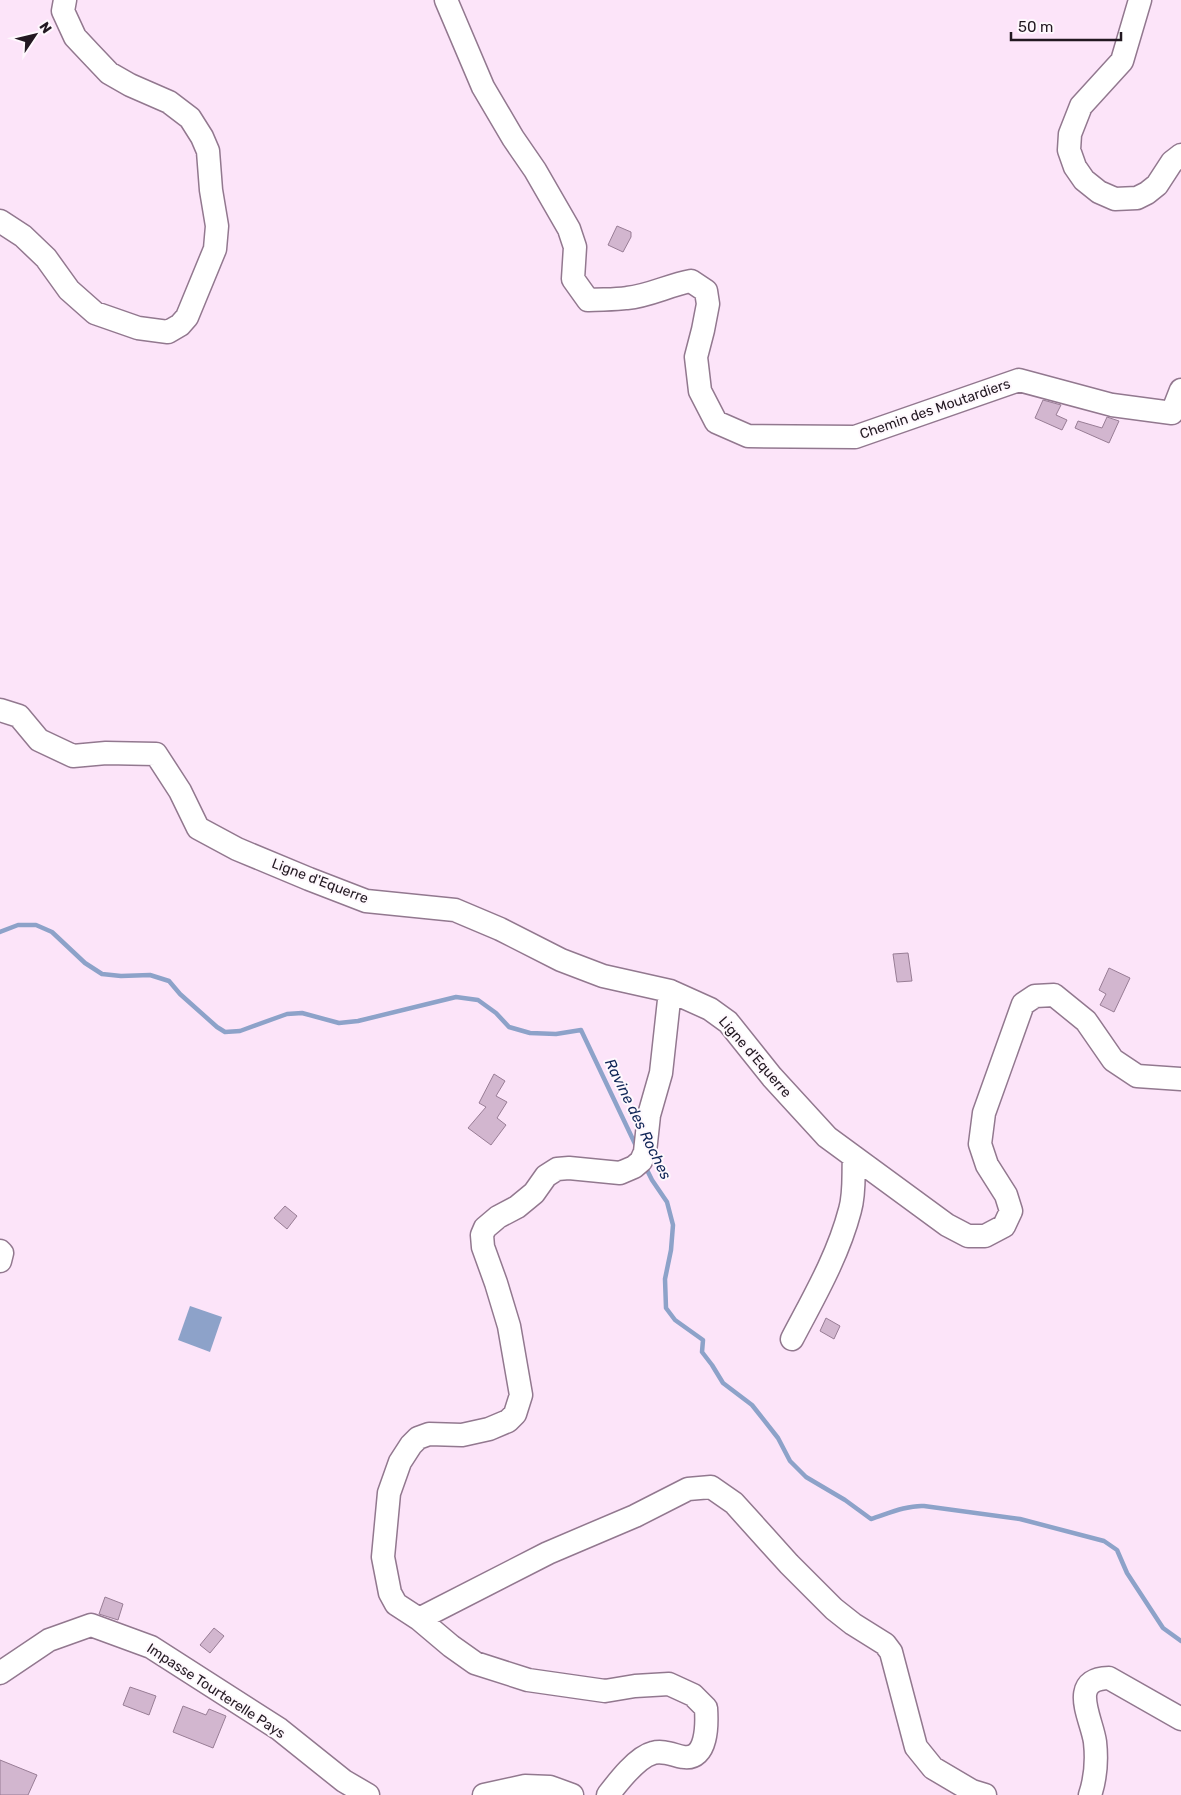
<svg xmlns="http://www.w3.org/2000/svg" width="1181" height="1795" viewBox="0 0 1181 1795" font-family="Rubik,sans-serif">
  <rect width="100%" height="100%" fill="#fce4f9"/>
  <!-- water -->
  <path fill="#8da2c9" d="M190,1306l32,11 -12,35 -32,-12z"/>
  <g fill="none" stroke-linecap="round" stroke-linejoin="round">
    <!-- stream -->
    <path stroke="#8da2c9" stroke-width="4.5" d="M0,932l18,-7h18l16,7 33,31 17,11 19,2 29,-1 19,6 11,13 37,33 8,5 15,-1 47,-17 15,-1 37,10 19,-2 98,-24 22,3 18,13 13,14 21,6 26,1 25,-4 56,118
      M645,1166l7,14 15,22 6,23 -2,25 -6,29 1,29 9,12 28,20 -1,12 10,13 11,18 29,22 26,33 12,23 16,16 39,23 26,19c16,-5 36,-14 53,-13l96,13 84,22 13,9 10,23 36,55 18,13"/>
  </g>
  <!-- building -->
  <path fill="#d2b6cf" stroke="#987d95" d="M617,226l14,6v5l-8,15 -15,-7z
    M1043,400l18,5 -5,10 11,5 -5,10 -27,-12z
    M1107,417l12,4 -10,22 -34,-15 3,-7 24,7z
    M908,953l4,28 -15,1 -4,-28z
    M1109,968l21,10 -16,34 -14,-7 6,-11 -7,-4z
    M494,1074l11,7 -9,15 11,6 -10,16 9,7 -15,20 -23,-17 18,-21 -7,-4z
    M285,1206l12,10 -10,13 -13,-11z
    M826,1318l14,8 -6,13 -14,-8z
    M105,1597l18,7 -5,16 -19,-6z
    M214,1628l10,8 -14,17 -10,-8z
    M130,1687l26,9 -7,19 -26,-10z
    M183,1706l23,9 3,-6 17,7 -13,32 -40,-16z
    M0,1760l37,15 -9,20h-28z"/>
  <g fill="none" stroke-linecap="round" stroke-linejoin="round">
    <!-- minor casing -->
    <g stroke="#92788f" stroke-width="25">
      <path id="minor" d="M446,0l37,87 30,51 22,32 34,59 6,18 -2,32 15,21c13,-1 26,0 39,-2 22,-2 42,-13 64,-17l15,10 2,13 -5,26 -7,27 4,34 16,31 32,14 107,1 164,-57 93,25 60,8 9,-23
        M1140,0l-18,61 -41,45 -11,28 -1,16 6,17 9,13 15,12 16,7 22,-1 10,-5 10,-8 15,-23 9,-7
        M0,221l23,15 23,22 23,32 26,23 43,15 30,4 12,-7 7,-8 28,-68 2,-23 -6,-36 -3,-39 -6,-14 -12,-19 -21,-16 -39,-17 -21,-12 -19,-20 -15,-16 -12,-26 2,-11
        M0,710l19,6 20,24 34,16 33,-3 50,1 24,37 18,37 39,21 72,30 57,22 89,9 45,19 61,31 42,16 67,15 40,18 18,13 44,55 55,60 120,88 21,11h17l19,-10 7,-15 -5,-16 -19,-30 -7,-21 4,-31 39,-109 12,-8 19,-1 32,26 27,39 24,16 44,3
        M0,1251l2,2 -2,8
        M792,1339c22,-42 46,-83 58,-129 5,-17 3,-36 4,-53
        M419,1619l129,-66 87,-37 53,-27 23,-2 23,16 55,61 45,45 19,15 32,20 6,8 25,95 17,21 39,23 13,4
        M0,1673l49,-33 42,-15 60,22 128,82 65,52 24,14
        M484,1795l41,-9 25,1 22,8
        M608,1795c10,-13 29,-38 45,-42 10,-3 20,2 30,4 25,4 24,-34 23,-49l-13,-13 -24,-11 -34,2 -30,5 -77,-11 -53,-17 -24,-17 -32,-27 -23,-15 -6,-11 -7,-36 6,-64 11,-31 11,-17 7,-7 11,-4 33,1 27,-6 19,-8 7,-7 6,-19 -12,-69 -13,-43 -13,-36 -1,-12 3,-7 13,-11 19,-10 17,-14 12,-17 11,-7 12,-1 51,5 14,-6 7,-6 4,-9 4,-37 12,-42 9,-82
        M1090,1795c6,-18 7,-35 5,-53 -3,-23 -28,-63 14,-64l72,41"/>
    </g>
    <!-- minor -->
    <use href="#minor" stroke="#fff" stroke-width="22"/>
  </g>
  <g text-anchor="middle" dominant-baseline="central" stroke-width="4" stroke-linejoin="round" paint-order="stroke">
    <!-- street labels -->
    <g font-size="14" fill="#221821" stroke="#fef8fd">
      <text transform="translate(935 409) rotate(-19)">Chemin des Moutardiers</text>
      <text transform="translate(320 881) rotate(21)">Ligne d'Equerre</text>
      <text transform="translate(755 1057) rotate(49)">Ligne d'Equerre</text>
      <text transform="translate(216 1691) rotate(33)">Impasse Tourterelle Pays</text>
    </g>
    <!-- water labels -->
    <g font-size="15" font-style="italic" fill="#102657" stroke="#fef8fd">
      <text transform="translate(638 1119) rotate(64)">Ravine des Roches</text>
    </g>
  </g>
  <!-- north arrow -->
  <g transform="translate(35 35) rotate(55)" stroke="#fef8fd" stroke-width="4" paint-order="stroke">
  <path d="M0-4L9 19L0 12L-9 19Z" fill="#221821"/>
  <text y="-8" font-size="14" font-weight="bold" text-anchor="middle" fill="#221821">N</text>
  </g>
  <!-- scale -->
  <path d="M1011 32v8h110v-8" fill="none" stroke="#221821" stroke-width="2.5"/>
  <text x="1018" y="32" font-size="15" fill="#221821" stroke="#fef8fd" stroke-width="4" paint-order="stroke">50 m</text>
</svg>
